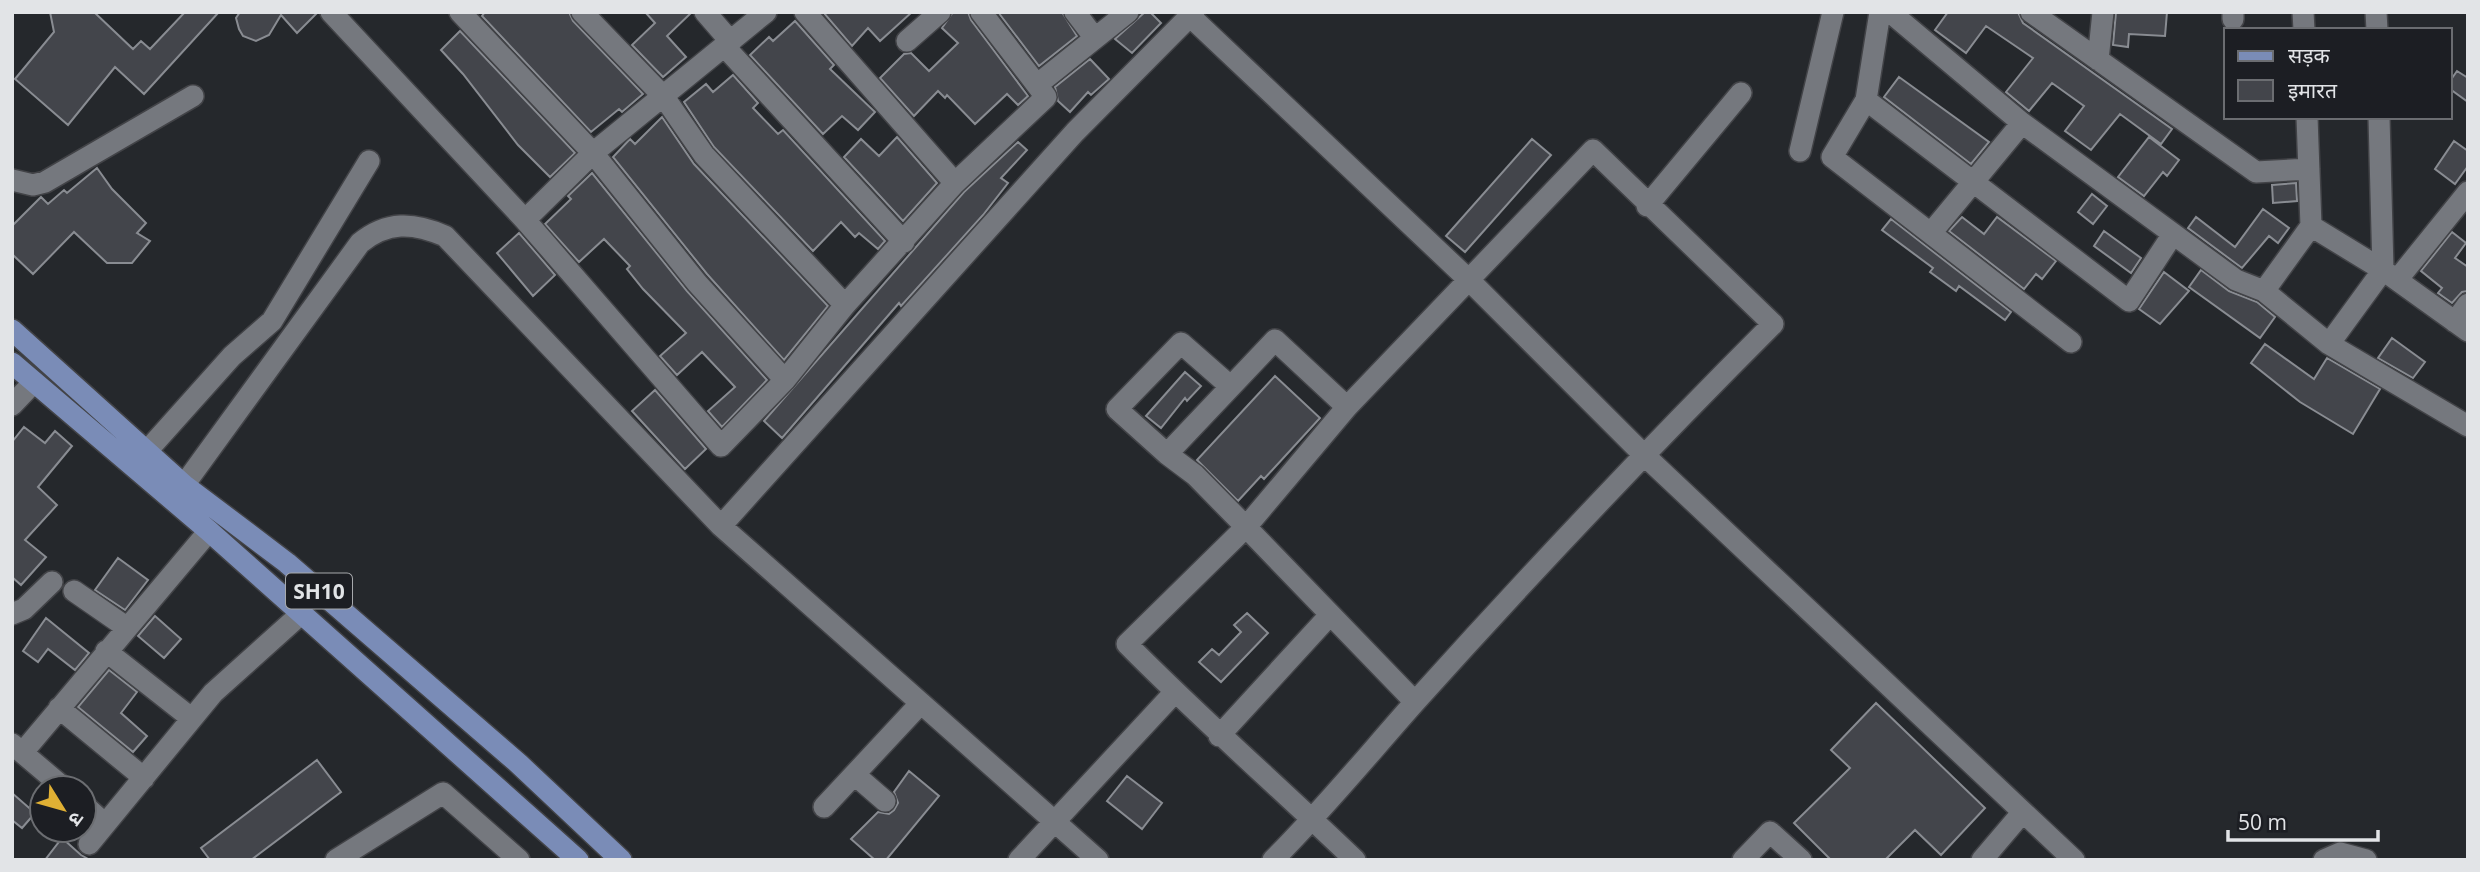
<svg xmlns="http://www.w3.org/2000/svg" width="2480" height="872" viewBox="0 0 2480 872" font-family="'Open Sans','Noto Sans Devanagari',sans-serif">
  <rect width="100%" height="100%" fill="#25282c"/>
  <!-- building -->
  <path fill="#43454b" stroke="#898c92" stroke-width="2" d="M50,12h44l39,37 8,-8 9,8 35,-37h34l-75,82 -29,-27 -47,58 -53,-46 39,-47z
    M240,12h78l-21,21 -16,-18 -12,20 -13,6 -13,-5 -4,-7 -3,-11z
    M485,12h84l4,9 70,73 -21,18 -3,-3 -28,23 -109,-116z
    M645,12h47l-25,24 19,21 -23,20 -31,-32 23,-22z
    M823,12h89l-32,29 -12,-13 -16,18z
    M953,12h15l3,8 57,76 -10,9 -11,-11 -32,30 -28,-29 -2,3 -7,-7 -24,25 -34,-38 24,-24 7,-1 18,18 29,-28 -16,-15z
    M998,12h64l15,24 -38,30z
    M1145,12h5l11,11 -29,30 -17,-14z
    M1948,12h70l5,11 149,106 -11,15 -41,-30 -29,36 -26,-19 19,-25 -32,-23 -23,28 -23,-19 27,-34 -47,-32 -20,27 -31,-23z
    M2116,12h51l-2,24 -36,-2 -1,13 -15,-2z
    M795,21l39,44 -4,4 45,43 -17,18 -16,-14 -19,18 -73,-79 19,-18 4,4z
    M460,31l115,122 -25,24 -32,-32 -55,-71 -22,-24z
    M1090,59l19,20 -18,16 -3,-3 -18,20 -12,-11 -3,-14z
    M2457,71l11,7v24l-18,-13v-8z
    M733,75l25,28 -5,5 25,26 5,-4 102,111 -7,8 -19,-16 -4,4 -14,-15 -28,29 -99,-104 -30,-45 22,-18 7,8z
    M1899,77l90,65 -18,22 -87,-67z
    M662,117l32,47 134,142 -44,54 -77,-86 -94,-117 17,-18 5,5z
    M897,137l40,46 -34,38 -59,-64 17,-18 18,17z
    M2149,137l30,23 -12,16 -4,-4 -19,24 -26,-19z
    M1532,139l19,16 -86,97 -19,-16z
    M2454,141l14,10v15l-13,18 -20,-15z
    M1018,142l9,8 -26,28 7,5 -25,32 -82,91 -2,-3 -117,135 -18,-17 200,-229z
    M97,168l15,21 34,34 -9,10 13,8 -18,22h-25l-33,-31 -41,42 -21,-20v-28l29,-29 7,7 16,-14 3,3z
    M592,173l95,118 80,89 -45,47 -14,-16 27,-24 -33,-35 -25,23 -17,-19 26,-23 -43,-44 -16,-20 3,-3 -26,-27 -25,23 -34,-38 26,-25 -3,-3z
    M2296,183l1,18 -24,2 -1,-18z
    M2092,194l15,12 -14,18 -15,-12z
    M2263,209l26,19 -11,15 -9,-7 -27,32 -54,-40 8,-11 39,30z
    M1962,217l22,17 13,-17 59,44 -14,18 -6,-5 -12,15 -75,-58z
    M1891,219l120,93 -6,8 -46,-34 -3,5 -26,-19 3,-4 -51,-38z
    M2104,231l37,27 -10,15 -37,-27z
    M2452,232l14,11 -11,15 13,9v24l-6,1 -10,11 -14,-10 4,-5 -21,-17z
    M519,233l36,42 -22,21 -36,-43z
    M2201,270l28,21 28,11 18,15 -15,21 -71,-51z
    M2164,272l25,19 -29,33 -21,-15z
    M2392,338l33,24 -12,16 -35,-20z
    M2265,344l49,35 13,-21 53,31 -27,45 -53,-32 -49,-39z
    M1185,372l16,14 -14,15 -2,-3 -24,30 -15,-12z
    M1275,376l45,42 -56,61 -3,-3 -23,25 -41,-41z
    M655,390l51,59 -21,20 -53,-58z
    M24,427l21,16 10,-12 17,15 -34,41 19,18 -32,35 21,17 -25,28 -9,-8v-135z
    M118,558l30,22 -23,30 -30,-20z
    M1247,613l21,20 -47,49 -22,-20 13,-13 7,6 22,-23 -7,-7z
    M155,616l26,23 -17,19 -26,-22z
    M46,618l43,35 -14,17 -27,-21 -10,13 -15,-11z
    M109,670l28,22 -16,21 26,23 -14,16 -55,-45z
    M1876,703l109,105 -44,47 -26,-25 -30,30h-54l-37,-37 56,-55 -19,-18z
    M317,760l24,32 -90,68h-41l-9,-12z
    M909,771l30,25 -53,64h-11l-24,-21 27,-27 11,2 5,-4 4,-7 -4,-11z
    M1127,776l35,27 -20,26 -35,-28z
    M12,793l23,20 -13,15 -10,-8z
    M62,838l19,17 9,5h-45z"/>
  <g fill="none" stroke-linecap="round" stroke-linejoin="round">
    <!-- minor casing -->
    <g stroke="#424347" stroke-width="24">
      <path id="minor" d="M331,12l194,208 196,226 64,-66 60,-75 110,-122 91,-86 -65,-85
        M460,12l133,141 104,130 88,97
        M582,12l82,85 40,58 141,150
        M705,12l26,30
        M805,12l150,171
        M1075,12l19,25
        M1880,12l-14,88 -34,57 239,185
        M1890,12l132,111 214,157 28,11 65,53 139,82
        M2031,12l225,160 53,-3
        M2303,12l1,18
        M2376,12l1,18
        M1191,17l279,264 173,173 431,406
        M2233,19v-7
        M907,41l33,-29
        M725,47l179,195
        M2098,60l5,-48
        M1038,84l90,-72
        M1866,100l263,201 44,-67
        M2307,117l4,109
        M1800,151l33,-139
        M12,180l21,5 12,-3 148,-86
        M1647,206l94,-113
        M525,220l68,-67 173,-141
        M1931,233l91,-110
        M2397,280l71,-88
        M2264,291l47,-65 72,44 85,61
        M2455,322l13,-18
        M2329,344l54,-74 -4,-153
        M12,405l22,-23
        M1347,407l-72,-67 -108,114 28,21 51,52 169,175
        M147,451l85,-95 40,-35 97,-160
        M1167,454l-50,-45 64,-66 49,43
        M184,485l176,-242c27,-22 53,-21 85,-7l276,290 377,334
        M721,526l354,-394 119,-120
        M74,591l52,36
        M12,614l12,-5 28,-27
        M106,651l85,67
        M59,708l85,70
        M1219,736l110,-120
        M12,744l52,44
        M23,752l186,-221
        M855,775l30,26
        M84,805l21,19
        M824,807l96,-103
        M89,844l124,-151 89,-80
        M336,860l107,-67 76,67
        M1019,860l156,-168
        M1273,860c50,-50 95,-105 142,-158 116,-129 235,-255 358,-378l-180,-174 -246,257 -101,120 -119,117c74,75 152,143 228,216
        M1743,860l27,-28 31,28
        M1982,860l40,-47
        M2324,860l16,-7 26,7"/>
    </g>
    <!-- major casing -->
    <g stroke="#424347" stroke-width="24">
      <path id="major" d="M12,330l172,155 103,78 232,201 102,96
        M12,363l197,168 369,329"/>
    </g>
    <!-- minor -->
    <use href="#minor" stroke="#75787e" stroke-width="21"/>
    <!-- major -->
    <use href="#major" stroke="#7a8cb7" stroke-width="21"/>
  </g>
  <g text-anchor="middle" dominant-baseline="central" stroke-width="7" stroke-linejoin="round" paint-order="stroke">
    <!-- shield labels -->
    <rect fill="#1c1e23" stroke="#a7a9ac" stroke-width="2" x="286" y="573.5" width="66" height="35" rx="5"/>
    <g font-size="21" font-weight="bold" fill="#e2e4e7">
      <text x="319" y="591">SH10</text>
    </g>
  </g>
  <!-- border -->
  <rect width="2480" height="872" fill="none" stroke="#e2e4e7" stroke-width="28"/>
  <!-- legend -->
  <rect x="2224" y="28" width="228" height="91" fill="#1c1e23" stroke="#6b6d71" stroke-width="2"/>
  <rect x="2238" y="51" width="35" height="10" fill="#7a8cb7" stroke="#6b6d71" stroke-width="2"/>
  <text x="2288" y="63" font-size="21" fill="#e2e4e7">सड़क</text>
  <rect x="2238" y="80" width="35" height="21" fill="#43454b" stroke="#6b6d71" stroke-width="2"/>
  <text x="2288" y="98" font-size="21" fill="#e2e4e7">इमारत</text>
  <!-- north arrow -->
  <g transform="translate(63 809) rotate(127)"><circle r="33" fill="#1c1e23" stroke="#6b6d71" stroke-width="2"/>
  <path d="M0-5L12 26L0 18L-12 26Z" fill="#e0b034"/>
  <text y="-10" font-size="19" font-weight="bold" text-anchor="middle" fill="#e2e4e7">उ</text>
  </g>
  <!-- scale -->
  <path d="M2228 830v10h150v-10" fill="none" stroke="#e2e4e7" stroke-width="3.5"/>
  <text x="2238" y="830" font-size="21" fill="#e2e4e7" stroke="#1c1e23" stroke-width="5" paint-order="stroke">50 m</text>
</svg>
